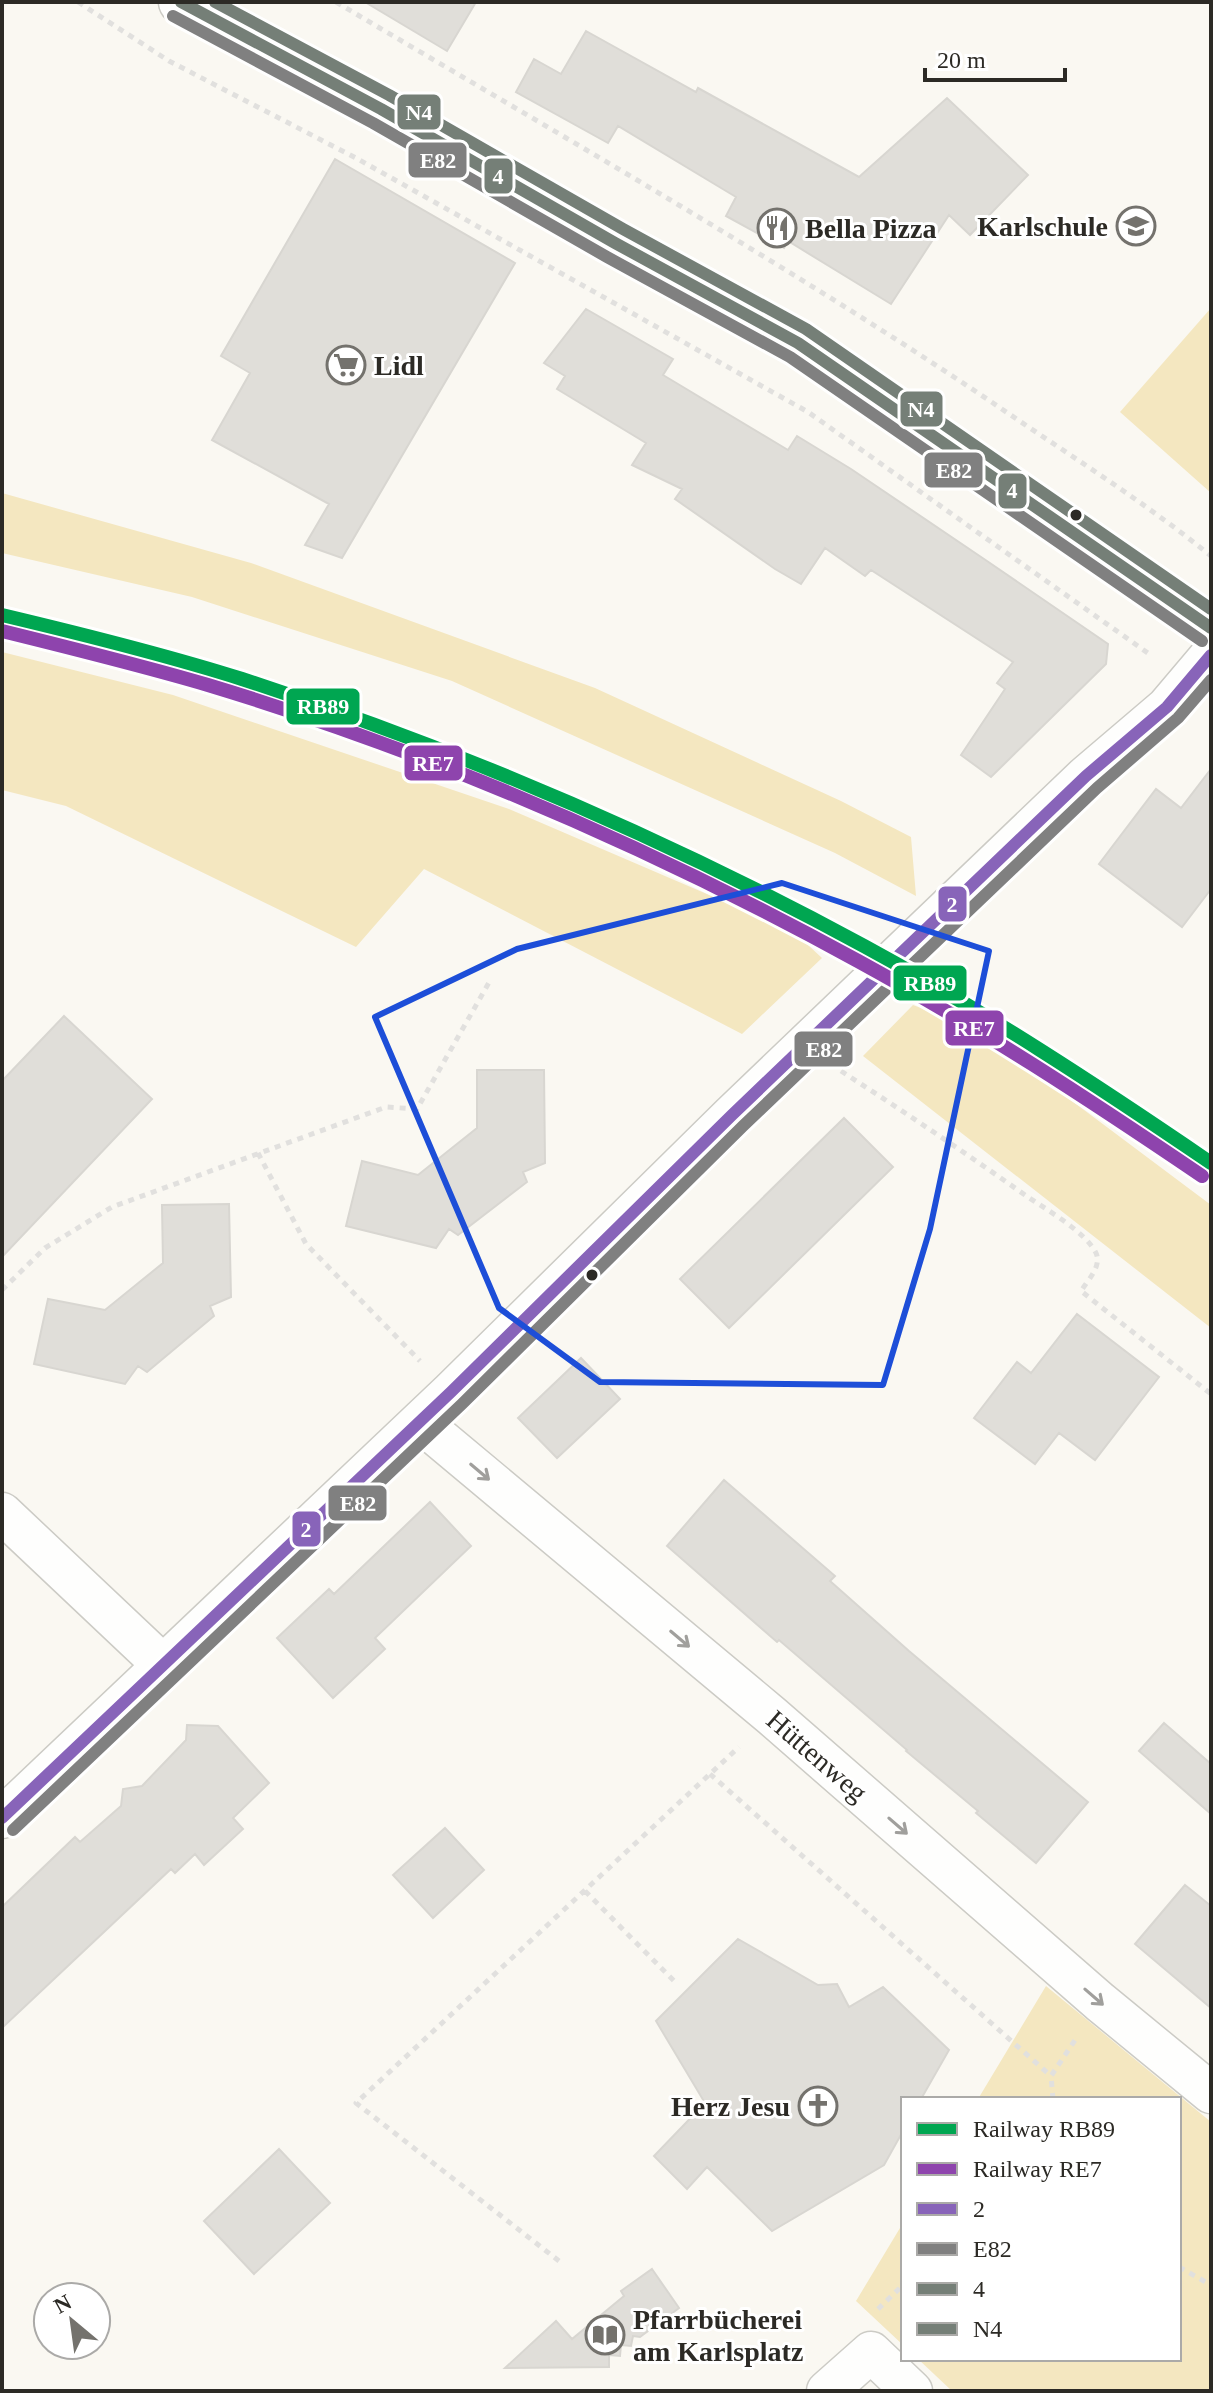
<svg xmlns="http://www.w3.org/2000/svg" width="1213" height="2393" viewBox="0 0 1213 2393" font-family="'Times New Roman',serif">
  <rect width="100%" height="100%" fill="#faf8f2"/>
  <!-- green -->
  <path fill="#f4e7c0" d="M1211,308v185l-91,-81z
    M2,493l249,70 344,125 246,113 70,36 5,59 -81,-43 -383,-172 -260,-84 -190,-44z
    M2,652l171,43 336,114 284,122 29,27 -80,76 -318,-165 -68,78 -290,-141 -64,-16z
    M913,1005l63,24 235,176v123l-348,-272z
    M1046,1986l165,136v269h-259l-34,-32h261v-260h-201z
    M903,2223v122l-47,-44z"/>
  <!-- building -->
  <path fill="#e0ded9" stroke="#d8d6d1" stroke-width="2" d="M365,2h111l-29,49z
    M586,31l110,61 2,-4 161,89 88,-79 81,77 -58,60 -21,-20 -58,89 -103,-63 -4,7 -58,-32 10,-19 -118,-71 -10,17 -92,-51 18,-33 27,15z
    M335,159l180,104 -173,295 -37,-13 24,-41 -117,-64 38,-67 -29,-17z
    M586,309l87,50 -10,16 125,75 9,-14 54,33 136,92 121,83 -2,20 -115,113 -30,-22 44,-66 -8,-6 16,-21 -142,-92 -6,6 -40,-28 -24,36 -26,-15 -100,-70 7,-10 -50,-24 14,-22 -89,-54 8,-13 -21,-13z
    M1211,769v120l-29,38 -83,-63 57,-75 25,19z
    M64,1016l88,83 -150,158v-176z
    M477,1070h67l1,93 -22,9 4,10 -69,53 -9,-6 -13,19 -90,-22 16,-65 56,14 59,-47z
    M844,1118l49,49 -164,161 -49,-49z
    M229,1204l2,93 -21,9 4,10 -67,56 -9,-6 -13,18 -91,-20 14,-65 57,11 58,-47 -1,-58z
    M1077,1314l82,63 -64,83 -36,-27 -24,31 -61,-46 43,-56 14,11z
    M581,1358l39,41 -63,59 -39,-40z
    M724,1480l111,96 -5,5 79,70 179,151 -52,61 -60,-50 2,-2 -72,-60 1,-1 -128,-110 -2,2 -110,-96z
    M430,1502l41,44 -96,92 10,11 -52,49 -56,-60 52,-49 5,5z
    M1164,1723l47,41v50l-72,-63z
    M187,1725l31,1 51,57 -36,35 10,11 -39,36 -9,-11 -20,19 -4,-4 -169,159v-121l73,-70 5,5 41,-36 2,-17 19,-3 44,-46z
    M445,1828l39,42 -51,48 -40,-43z
    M1185,1885l26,21v102l-76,-64z
    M738,1939l80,46 19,-1 12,23 34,-20 66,63 -28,49h-18v32l-19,34 -112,66 -65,-64 -20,22 -33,-33 51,-53 -49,-82z
    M279,2149l51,54 -76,71 -50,-53z
    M652,2269l27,39 -39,29 -7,-1 -2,10 -10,-1 -1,11 -11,-1v12l-104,1 51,-47 16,18 52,-43 -3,-5z"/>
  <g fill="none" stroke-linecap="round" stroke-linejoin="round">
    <!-- street casing -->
    <g stroke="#cccbc5" stroke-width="43">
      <path id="street" d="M420,1422l352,294 328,286 111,91
        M2,1513l161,152
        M2,1818l449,-426 281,-277 354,-339 81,-69 44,-52
        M827,2391l44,-39 41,39"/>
    </g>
    <!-- primary casing -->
    <g stroke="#cccbc5" stroke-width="47">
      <path id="primary" d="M181,2l200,107 234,134 183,100 413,285"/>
    </g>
    <!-- path -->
    <path stroke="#e1e0de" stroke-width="5" stroke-dasharray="6 6" stroke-linecap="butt" d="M78,2l91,59 187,97 452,254 344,244
      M336,2c220,131 444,258 657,401 73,50 149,97 218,153
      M841,1071c62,40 123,81 184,124 20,14 60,36 71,58 6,13 -8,27 -15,38l130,103
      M258,1153l48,91 114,117
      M2,1290l43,-42 67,-41 274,-100 31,2 74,-130
      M710,1774l341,302
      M585,1891l92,93
      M1053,2099l-2,-23 24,-36
      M559,2261l-203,-158 383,-356
      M1179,2267l32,18
      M878,2309l25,-24"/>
    <!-- street -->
    <use href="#street" stroke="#fefefd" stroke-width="40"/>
    <!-- primary -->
    <use href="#primary" stroke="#fefefd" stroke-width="44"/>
    <!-- bus-1 casing -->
    <g stroke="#fff" stroke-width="18">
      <path id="bus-1" d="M2,1818l449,-426 281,-277 354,-339 81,-69 44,-52"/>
    </g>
    <!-- bus-2 casing -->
    <g stroke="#fff" stroke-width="18">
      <path id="bus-2" d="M173,16l200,107 234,134 183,100 412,284
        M13,1830l449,-426 281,-278 354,-338 81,-70 33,-38"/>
    </g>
    <!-- bus-3 casing -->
    <g stroke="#fff" stroke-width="18">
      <path id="bus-3" d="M181,2l200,107 234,134 183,100 413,285"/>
    </g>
    <!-- bus-4 casing -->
    <g stroke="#fff" stroke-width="18">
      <path id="bus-4" d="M215,2l174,93 234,134 183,100 405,280"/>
    </g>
    <!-- bus-1 -->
    <use href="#bus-1" stroke="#8864b9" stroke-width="12"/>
    <!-- bus-2 -->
    <use href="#bus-2" stroke="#808080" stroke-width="12"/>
    <!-- bus-3 -->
    <use href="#bus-3" stroke="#757f77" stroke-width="12"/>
    <!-- bus-4 -->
    <use href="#bus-4" stroke="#757f77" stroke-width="12"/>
    <!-- rail-1 casing -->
    <g stroke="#fff" stroke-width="20">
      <path id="rail-1" d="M2,615c80,19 161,39 240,64 215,70 423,159 622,267 120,65 234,140 347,217"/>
    </g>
    <!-- rail-2 casing -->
    <g stroke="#fff" stroke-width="20">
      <path id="rail-2" d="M2,631c69,17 138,34 206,54 225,68 444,163 650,276 119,65 232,139 344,215"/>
    </g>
    <!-- rail-1 -->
    <use href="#rail-1" stroke="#00a651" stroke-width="14"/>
    <!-- rail-2 -->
    <use href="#rail-2" stroke="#8e44ad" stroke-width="14"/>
  </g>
  <!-- one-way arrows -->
  <defs><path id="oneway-shaft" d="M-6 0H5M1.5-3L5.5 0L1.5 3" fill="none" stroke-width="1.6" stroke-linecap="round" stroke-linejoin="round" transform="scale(2)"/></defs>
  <g stroke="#a09f9c">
    <use href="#oneway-shaft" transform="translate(480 1472) rotate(40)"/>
    <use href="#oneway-shaft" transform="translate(680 1639) rotate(40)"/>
    <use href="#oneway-shaft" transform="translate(898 1826) rotate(41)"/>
    <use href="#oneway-shaft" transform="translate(1094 1997) rotate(41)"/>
  </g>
  <!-- marked area -->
  <path fill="none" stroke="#1d4ed8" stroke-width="6" stroke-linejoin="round" d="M782,883l207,68 -59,278 -47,156 -283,-3 -101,-74 -124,-291 142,-68z"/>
  <!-- icons -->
  <defs>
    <g id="school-ring" transform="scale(2)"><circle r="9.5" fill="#fff" stroke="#74726d" stroke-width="1.5"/><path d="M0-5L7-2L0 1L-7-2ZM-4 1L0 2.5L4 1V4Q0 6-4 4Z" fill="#74726d"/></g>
    <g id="restaurant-ring" transform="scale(2)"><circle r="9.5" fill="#fff" stroke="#74726d" stroke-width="1.5"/><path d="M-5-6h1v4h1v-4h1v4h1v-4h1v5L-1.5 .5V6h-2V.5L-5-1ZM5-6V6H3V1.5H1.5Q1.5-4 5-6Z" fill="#74726d"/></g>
    <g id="supermarket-ring" transform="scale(2)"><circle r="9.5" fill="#fff" stroke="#74726d" stroke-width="1.5"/><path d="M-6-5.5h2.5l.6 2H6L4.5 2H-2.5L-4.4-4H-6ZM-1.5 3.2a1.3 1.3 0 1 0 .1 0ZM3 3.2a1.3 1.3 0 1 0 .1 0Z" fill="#74726d"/></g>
    <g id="church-ring" transform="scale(2)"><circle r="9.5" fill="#fff" stroke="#74726d" stroke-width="1.5"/><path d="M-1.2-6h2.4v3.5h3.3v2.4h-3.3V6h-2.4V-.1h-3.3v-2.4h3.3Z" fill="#74726d"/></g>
    <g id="library-ring" transform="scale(2)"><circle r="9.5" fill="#fff" stroke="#74726d" stroke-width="1.5"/><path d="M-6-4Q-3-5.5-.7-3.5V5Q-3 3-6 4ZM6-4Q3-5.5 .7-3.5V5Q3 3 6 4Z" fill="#74726d"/></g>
  </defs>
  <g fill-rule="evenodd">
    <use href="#school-ring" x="1136" y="226"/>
    <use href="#restaurant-ring" x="777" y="228"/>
    <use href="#supermarket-ring" x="346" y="365"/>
    <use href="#church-ring" x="818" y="2106"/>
    <use href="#library-ring" x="605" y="2335"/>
  </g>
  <!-- markers -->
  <g fill="#2c2a25" stroke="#fff" stroke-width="3">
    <circle cx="1076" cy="515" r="7"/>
    <circle cx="592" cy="1275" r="7"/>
  </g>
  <g text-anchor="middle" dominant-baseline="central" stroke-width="6" stroke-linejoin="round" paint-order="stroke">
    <!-- poi labels -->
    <g font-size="28" font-weight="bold" fill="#2c2a25" stroke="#fff" text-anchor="start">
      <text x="1108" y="226" text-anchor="end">Karlschule</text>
      <text x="805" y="228">Bella Pizza</text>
      <text x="374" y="365">Lidl</text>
      <text x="790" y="2106" text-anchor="end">Herz Jesu</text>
      <text x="633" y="2319">Pfarrbücherei<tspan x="633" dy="32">am Karlsplatz</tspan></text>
    </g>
    <!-- street labels -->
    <g font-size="28" fill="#2c2a25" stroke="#fff">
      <text transform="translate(817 1756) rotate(41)">Hüttenweg</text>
    </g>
  </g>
  <g stroke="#fff" stroke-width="3">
    <rect x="396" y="93" width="46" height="38" rx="8" fill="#757f77"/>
    <rect x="407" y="141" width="61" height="38" rx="8" fill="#808080"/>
    <rect x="483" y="157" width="31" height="38" rx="8" fill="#757f77"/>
    <rect x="899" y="390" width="45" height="38" rx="8" fill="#757f77"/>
    <rect x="923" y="451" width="61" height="38" rx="8" fill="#808080"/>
    <rect x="997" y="472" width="31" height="38" rx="8" fill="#757f77"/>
    <rect x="285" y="687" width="76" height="39" rx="8" fill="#00a651"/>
    <rect x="403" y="744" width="61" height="38" rx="8" fill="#8e44ad"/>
    <rect x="937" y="885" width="31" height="38" rx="8" fill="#8864b9"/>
    <rect x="892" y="964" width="76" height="38" rx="8" fill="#00a651"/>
    <rect x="944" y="1009" width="61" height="38" rx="8" fill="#8e44ad"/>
    <rect x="793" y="1030" width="61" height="38" rx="8" fill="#808080"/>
    <rect x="327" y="1484" width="61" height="38" rx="8" fill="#808080"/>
    <rect x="291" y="1510" width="31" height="38" rx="8" fill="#8864b9"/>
  </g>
  <g font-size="22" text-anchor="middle" font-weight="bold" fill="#fff">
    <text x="419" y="120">N4</text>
    <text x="438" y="168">E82</text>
    <text x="498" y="184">4</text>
    <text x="921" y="417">N4</text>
    <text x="954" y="478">E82</text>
    <text x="1012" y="498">4</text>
    <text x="323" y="714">RB89</text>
    <text x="433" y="771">RE7</text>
    <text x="952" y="912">2</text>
    <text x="930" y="991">RB89</text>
    <text x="974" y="1036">RE7</text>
    <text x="824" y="1057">E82</text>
    <text x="358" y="1511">E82</text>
    <text x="306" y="1537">2</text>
  </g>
  <!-- border -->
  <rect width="1213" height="2393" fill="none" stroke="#2c2a25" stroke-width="8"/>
  <!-- legend -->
  <rect x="901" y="2097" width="280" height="264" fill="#ffffff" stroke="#abaaa8" stroke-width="2"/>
  <rect x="917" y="2123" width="40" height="12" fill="#00a651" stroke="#abaaa8" stroke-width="2"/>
  <text x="973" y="2137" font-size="24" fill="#2c2a25">Railway RB89</text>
  <rect x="917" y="2163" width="40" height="12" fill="#8e44ad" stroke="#abaaa8" stroke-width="2"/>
  <text x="973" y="2177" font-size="24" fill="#2c2a25">Railway RE7</text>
  <rect x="917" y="2203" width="40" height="12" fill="#8864b9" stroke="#abaaa8" stroke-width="2"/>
  <text x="973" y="2217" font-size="24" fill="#2c2a25">2</text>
  <rect x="917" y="2243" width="40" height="12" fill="#808080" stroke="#abaaa8" stroke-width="2"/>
  <text x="973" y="2257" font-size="24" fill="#2c2a25">E82</text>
  <rect x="917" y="2283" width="40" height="12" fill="#757f77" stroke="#abaaa8" stroke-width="2"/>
  <text x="973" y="2297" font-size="24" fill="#2c2a25">4</text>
  <rect x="917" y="2323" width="40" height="12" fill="#757f77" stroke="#abaaa8" stroke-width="2"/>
  <text x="973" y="2337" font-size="24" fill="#2c2a25">N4</text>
  <!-- north arrow -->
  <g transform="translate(72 2321) rotate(331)"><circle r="38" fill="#ffffff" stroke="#abaaa8" stroke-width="2"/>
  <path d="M0-6L14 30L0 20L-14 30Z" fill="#74726d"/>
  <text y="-12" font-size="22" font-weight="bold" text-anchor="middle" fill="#2c2a25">N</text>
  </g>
  <!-- scale -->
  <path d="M925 68v12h140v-12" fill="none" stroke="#2c2a25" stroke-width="4"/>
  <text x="937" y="68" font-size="24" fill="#2c2a25" stroke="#ffffff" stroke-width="6" paint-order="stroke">20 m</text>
</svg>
